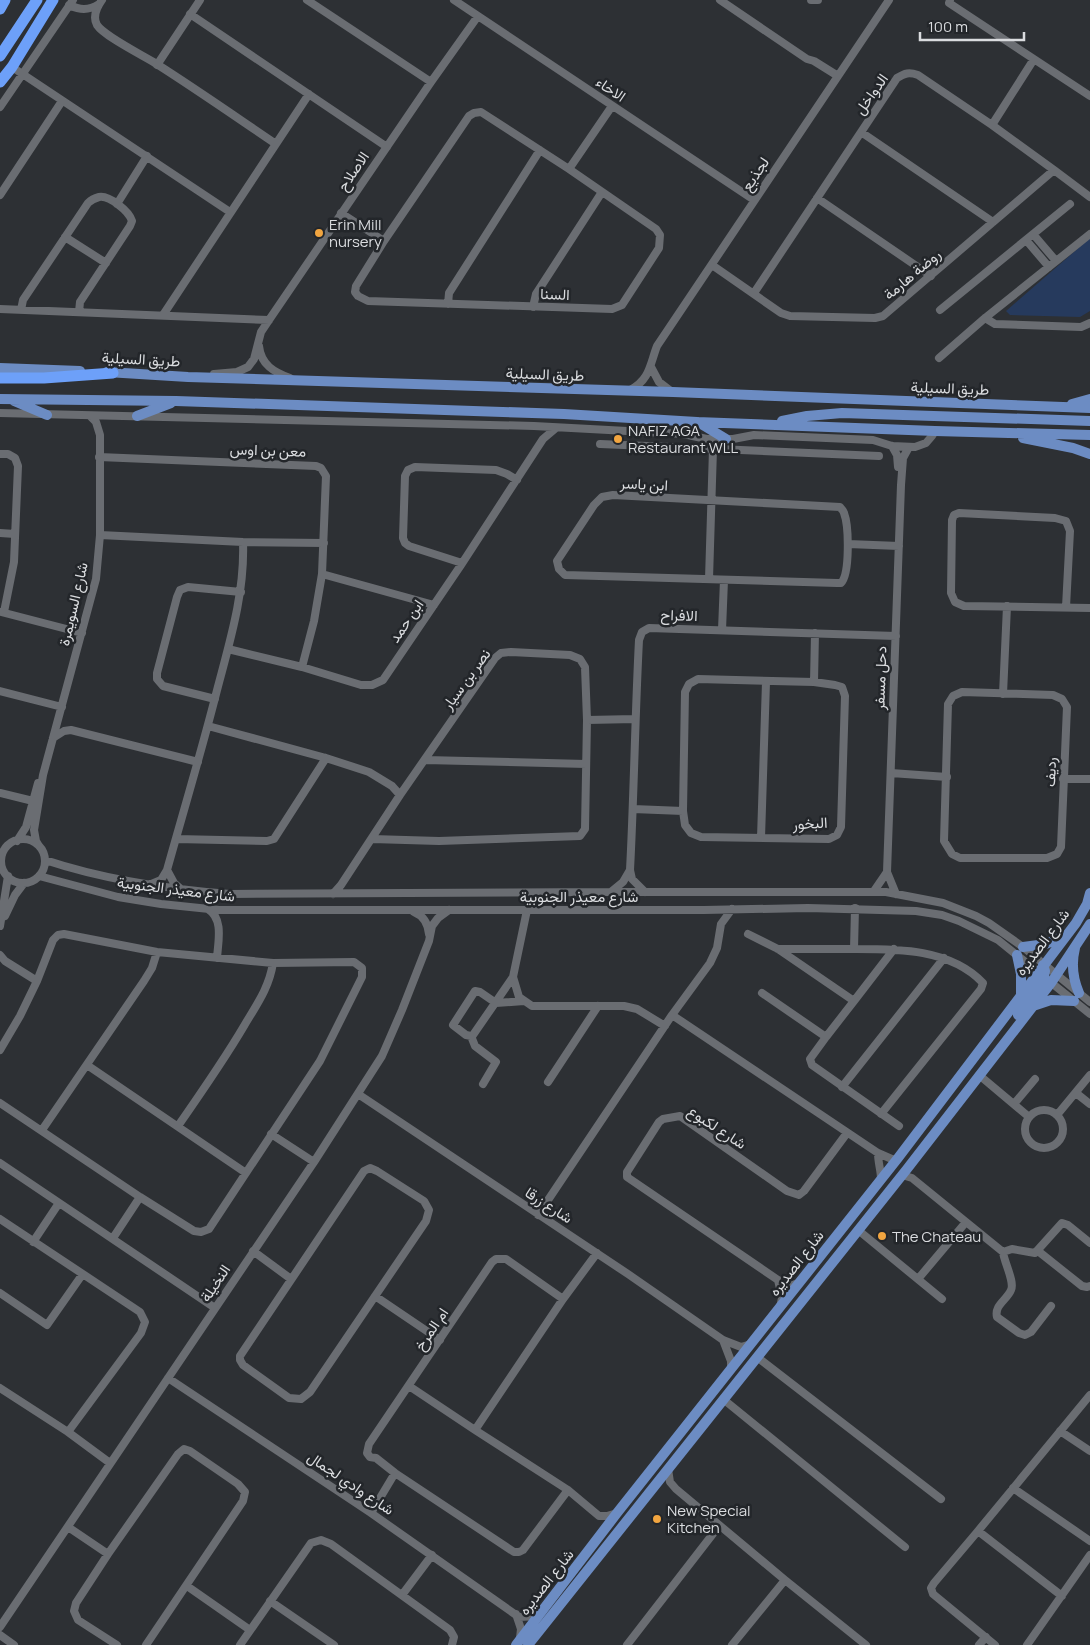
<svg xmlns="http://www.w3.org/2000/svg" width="1090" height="1645" viewBox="0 0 1090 1645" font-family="Manrope,Vazirmatn,sans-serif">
  <rect width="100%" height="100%" fill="#2d3034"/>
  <!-- green -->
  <path fill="#263a5d" d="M1090,238v73l-10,6 -70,-2 -4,-4z"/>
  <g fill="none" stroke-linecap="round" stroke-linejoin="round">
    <!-- minor -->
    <path stroke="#6a6d72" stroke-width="8" d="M102,0c-5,7 -10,16 -5,25 7,11 45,30 58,38 41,26 81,54 121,81
      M307,0l124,82
      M454,0l300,200
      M720,0l87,59 7,2 24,15
      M811,0h7
      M950,0l-1,3 141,93
      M69,5c11,5 19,6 30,-1
      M190,14l197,133
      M157,65l43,-65
      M12,67l218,145
      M0,107l73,-107
      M481,112l88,57 87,60 4,6 -1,13 -37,57 -10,4 -244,-8 -10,-5 -3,-4 1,-6 28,-45 85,-125 5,-3z
      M992,125l42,-66
      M861,132l132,90
      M569,169l43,-63
      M0,195l62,-94
      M817,198l114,78
      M117,204l30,-48
      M341,213l43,28
      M1033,234l23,27
      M65,237l41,26
      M1026,240l23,27
      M712,265l69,48 9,3 85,2 8,-2 171,-146
      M754,293l143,-215c8,-5 12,-6 21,-3l74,50 62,45 36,27
      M448,304l1,-11 91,-143
      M533,307l3,-13 66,-102
      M0,309l269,11
      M21,310l2,-10 65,-97c3,-3 7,-5 11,-6 10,-2 30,14 33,24l-2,5 -50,76 -1,10
      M940,310l130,-106
      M163,315l146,-221
      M985,318l10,6 86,3 9,-4
      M259,346c2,19 15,26 31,32
      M939,358l46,-40 105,-84
      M651,367l8,15 13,10
      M214,374l23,-2 11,-5 6,-8 7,-27 8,-12 162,-238 47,-66
      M630,390c20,-10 20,-26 27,-44l232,-346
      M0,413l534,13 149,8 24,5h26l21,-4 119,5 19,6 23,1 11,-4 6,-7 3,-5
      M600,444l279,12
      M892,446l5,9 1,12
      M0,454h8l7,4 3,8 -4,96 -10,50
      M99,457l217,9 5,2 5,8 -4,98 -8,47 -12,46
      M613,495l227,12c2,3 3,3 4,6 5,13 6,61 -3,70h-4l-272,-8 -6,-6 -2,-8 37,-56 8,-8z
      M0,533l15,1
      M100,535l143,7 81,1
      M848,544l51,2
      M462,563l-53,-17 -4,-3 -2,-5 2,-62 3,-6 7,-3 81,3 11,4 10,6
      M322,574l112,31
      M709,579l4,-130
      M1066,607l4,-76 -4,-10 -11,-3 -96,-5 -5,2 -2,5 -1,73 4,9 9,4 126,2
      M1,612l81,21
      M722,630l2,-50
      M228,649l74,18 59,18h11l11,-5 78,-115 82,-126 13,-11
      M698,679l116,3 21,3 7,2 3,9 -4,131 -4,8 -8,4 -128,-2 -10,-4 -6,-8 -2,-14 2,-119 4,-8z
      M814,682l1,-49
      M0,691l62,16
      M962,692l91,3 9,4 5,8 -6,140 -4,7 -10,4h-87l-8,-4 -8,-13 4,-137 5,-8z
      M1003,694l4,-88
      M215,699l-52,-13 -6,-7v-6l20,-76 3,-7 8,-3 53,5
      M587,720l48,-1
      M208,726l118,32 43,14 23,14 8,9
      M53,738l11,-7 7,-1 127,32
      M425,760l161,4
      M891,773l56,4
      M1063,779h27
      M0,793l33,8
      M633,809l50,2
      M761,838l5,-156
      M176,839l91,2 7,-2 52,-81
      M1 861a22 22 0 1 1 44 0a22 22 0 1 1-44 0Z
      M17,841l9,-14 12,-44
      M39,846l-3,-5 -2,-11 9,-55 53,-196 4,-44v-100l-4,-13 -6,-6
      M45,860c60,20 121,29 185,34l380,-2h276l57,11 33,13 13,7 34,24 67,55
      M167,870l7,13 8,7
      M39,876l79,21 43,7 58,6h485l104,-2 108,3 26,4 17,6 39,19 92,74
      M149,885l12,-5 6,-10c16,-57 33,-114 48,-172 13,-51 30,-102 28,-156
      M612,891l11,-9 7,-12
      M874,891l13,-19
      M645,892l-13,-13 -2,-9c4,-76 5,-153 9,-230l3,-8 7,-4 247,8
      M333,894l8,-9 59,-90 95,-137 6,-5 10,-1 59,3 10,4 5,8 2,53 -2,109 -5,7 -141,5 -67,-2
      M896,894l-9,-22 14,-387 2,-27 6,-11
      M208,909c16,10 10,33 9,49
      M527,910l-14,67 6,20 13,9h92l13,3 28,17
      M414,912c10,4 14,12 15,22
      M5,916l10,-21 9,-12
      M0,926l8,-50
      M748,934l30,15 76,52 -28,36 -64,-44
      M778,949c23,0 46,0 69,0 46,0 102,-2 136,34l-2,6 -100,125
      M854,949l1,-41
      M0,955l5,6 32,20
      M854,1001l40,-52
      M672,1015l206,138 16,7 4,-2
      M471,1036l2,-1 40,-58
      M826,1037l-16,22 2,6 87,61
      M0,1050l20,-34 17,-35 16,-41 5,-5 6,-1 93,18 116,11 81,-1 8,6v9l-42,84 -111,168 -8,3 -7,-1 -54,-34 -140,-94
      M87,1065l159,108
      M979,1075l50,42
      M548,1082l50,-76
      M483,1084l13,-22 -21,-16 -4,-10 -5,-1 -13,-10 22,-34 5,1 16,11 28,-2
      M842,1087l102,-129
      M1076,1093l14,11
      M358,1094l270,180 95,66 18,7 10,-3
      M1014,1104l21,-25
      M1025 1129a19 19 0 1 1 38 0a19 19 0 1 1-38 0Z
      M1057,1115l33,-40
      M178,1126c23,-33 46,-66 66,-100 13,-22 25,-38 29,-63
      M42,1130l102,-149 8,-13 5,-16
      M271,1134l43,28
      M878,1153c0,10 3,17 3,26
      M0,1163l215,145
      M370,1168l7,3 47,30 5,9 -3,11 -116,171 -9,7 -12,-1 -46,-33 -3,-5v-4l124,-185z
      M902,1175l10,3 91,74 9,-3 23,4 27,-30 6,2 22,18
      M538,1215l134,-200 38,-52 7,-15 4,-24 11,-15
      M0,1219l140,93 5,10 -4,11 -73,99
      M858,1230l84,69
      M113,1238l27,-41
      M33,1242l26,-39
      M253,1251l38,28
      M1038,1251l44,35 5,1 3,-1
      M1003,1252c1,10 12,30 8,38 -4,10 -17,15 -14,27l22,16 6,2 6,-3 20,-26
      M918,1279l48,-57
      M778,1280l4,18 -2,9
      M799,1283l-11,3 -10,-6 -151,-103v-5l32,-50 4,-3 17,-3 107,75 12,4 5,-4 43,-58
      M0,1293l47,32 35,-50
      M375,1296l65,44
      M563,1299l-57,-40h-10l-4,3 -123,182 -2,9 3,4 6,1 19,15 119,79h5l4,-2 45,-60
      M723,1340l8,21v8
      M757,1357l184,142
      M168,1378l203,135 148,104 19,-1
      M409,1386l66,44 93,60 31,26h8l10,-3
      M0,1388l68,44 42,31
      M723,1399l182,148
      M475,1430l88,-131 34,-46
      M1060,1431l30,20
      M668,1469l2,13 6,7 109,91 81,65
      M1013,1488l77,53
      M371,1513l24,-40
      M68,1527l40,27
      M978,1531l84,65
      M187,1586l63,44
      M402,1595l30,-40
      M270,1601l64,44
      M516,1614l5,15 -1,9
      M0,1627l314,-465 68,-106 20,-46 27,-69 3,-15 6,-8 11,-8
      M0,1635l14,10
      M117,1645l-39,-25 -4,-9 2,-8 32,-49 70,-100 6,-5 6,2 48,33 7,8 -2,9 -97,144
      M240,1645l71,-102 10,-3 10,4 119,86 4,7 -2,8
      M627,1645l92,-119
      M732,1645l53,-65
      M979,1645l7,-8
      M995,1645l-62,-51 -2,-6 3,-5 44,-52 112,-136
      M1027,1645l63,-90"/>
    <!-- major -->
    <path stroke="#6c8cc3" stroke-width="10" d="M0,368l80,3
      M107,372l81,5 485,15 417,16
      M0,399l176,2 388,13 133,8 238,9 155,4
      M14,401l33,14
      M1072,404l18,-5
      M137,416l34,-13
      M782,421l25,-5 35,-3 248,8
      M698,422l28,17
      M1023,438l50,10 17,6
      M1023,947l23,-3 18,-8
      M1075,948c-4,16 -2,31 4,45
      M1017,955l4,19v21
      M1033,1006l18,-6 23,1
      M1018,1015l26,-38 1,-6 -2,-6
      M516,1645l101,-132 281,-355 178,-235 11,-19 3,-11
      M528,1645l379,-476 144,-186 39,-59"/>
    <!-- highway -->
    <path stroke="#6da0f9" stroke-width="11" d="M0,9l5,-9
      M0,56l37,-56
      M0,82l12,-15 41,-67
      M0,378h44l69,-5"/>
  </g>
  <!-- markers -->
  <g fill="#f1a540" stroke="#23262a" stroke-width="2">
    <circle cx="319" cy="233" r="5"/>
    <circle cx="618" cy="439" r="5"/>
    <circle cx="882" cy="1236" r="5"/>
    <circle cx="657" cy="1519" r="5"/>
  </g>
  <g text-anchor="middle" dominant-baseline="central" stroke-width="5" stroke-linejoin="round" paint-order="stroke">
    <!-- street labels -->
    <g font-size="15" fill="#dadcdf" stroke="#23262a">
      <text transform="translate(611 89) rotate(34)">الاخاء</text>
      <text transform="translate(871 94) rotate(-55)">الدواخل</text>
      <text transform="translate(353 171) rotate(-56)">الاصلاح</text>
      <text transform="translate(755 174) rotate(-56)">لجذيع</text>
      <text transform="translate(912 274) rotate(-40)">روضة هارمة</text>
      <text transform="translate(555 294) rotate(2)">السنا</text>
      <text transform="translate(141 359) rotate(3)">طريق السيلية</text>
      <text transform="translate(545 374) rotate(2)">طريق السيلية</text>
      <text transform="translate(950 388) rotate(2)">طريق السيلية</text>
      <text transform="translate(268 450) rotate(2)">معن بن اوس</text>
      <text transform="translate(644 484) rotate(3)">ابن ياسر</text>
      <text transform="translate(73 604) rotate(-77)">شارع السويمرة</text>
      <text transform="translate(679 615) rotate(2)">الافراح</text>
      <text transform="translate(406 621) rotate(-56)">ابن حمد</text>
      <text transform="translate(880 678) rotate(-88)">دحل مسفر</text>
      <text transform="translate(466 679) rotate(-54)">نصر بن سيار</text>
      <text transform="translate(1050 772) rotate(-88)">رديف</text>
      <text transform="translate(810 823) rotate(-3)">البخور</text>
      <text transform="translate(176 889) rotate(7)">شارع معيذر الجنوبية</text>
      <text x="579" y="896">شارع معيذر الجنوبية</text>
      <text transform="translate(1042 942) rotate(-53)">شارع الصديره</text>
      <text transform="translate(717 1127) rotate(33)">شارع لكبوع</text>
      <text transform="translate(549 1205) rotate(33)">شارع زرقا</text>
      <text transform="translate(796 1263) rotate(-52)">شارع الصديره</text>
      <text transform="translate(215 1283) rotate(-56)">النخيلة</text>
      <text transform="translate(431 1329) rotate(-56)">ام المرخ</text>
      <text transform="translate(351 1483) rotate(34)">شارع وادي لجمال</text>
      <text transform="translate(546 1582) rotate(-52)">شارع الصديره</text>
    </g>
    <!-- poi labels -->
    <g font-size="15" fill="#dadcdf" stroke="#23262a" text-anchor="start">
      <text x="329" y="224">Erin Mill<tspan x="329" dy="17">nursery</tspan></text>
      <text x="628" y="430">NAFIZ AGA<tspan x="628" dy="17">Restaurant WLL</tspan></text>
      <text x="892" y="1236">The Chateau</text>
      <text x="667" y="1510">New Special<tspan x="667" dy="17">Kitchen</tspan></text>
    </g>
  </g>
  <!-- scale -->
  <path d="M920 32v8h104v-8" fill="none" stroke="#dadcdf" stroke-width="2.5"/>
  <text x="928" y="32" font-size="15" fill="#dadcdf" stroke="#23262a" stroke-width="4" paint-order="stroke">100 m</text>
</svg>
